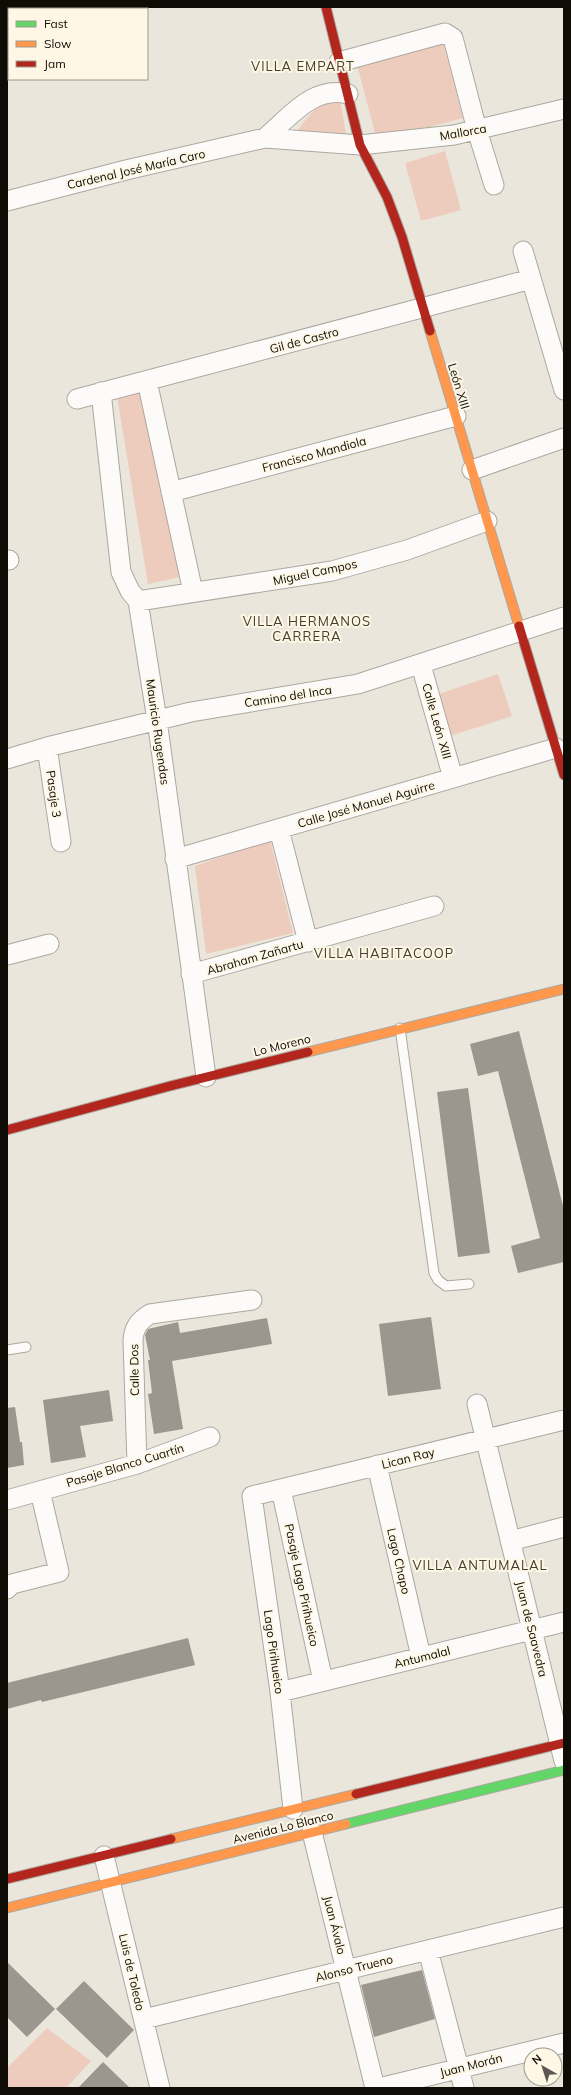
<svg xmlns="http://www.w3.org/2000/svg" width="571" height="2095" viewBox="0 0 571 2095" font-family="Mulish,sans-serif">
  <rect width="100%" height="100%" fill="#ebe6db"/>
  <!-- green -->
  <path fill="#eeccbd" d="M441,35l22,83 -86,23 -22,-84z
    M340,99l7,41 -50,-8c13,-19 20,-29 43,-33z
    M445,151l16,59 -40,11 -16,-58z
    M142,390l43,186 -37,8 -31,-188z
    M498,674l14,42 -62,20 -14,-41z
    M270,840l23,93 -87,21 -11,-88z
    M47,2028l44,33 -25,27h-59v-20z"/>
  <!-- building -->
  <path fill="#9b968e" d="M519,1031l45,179v52l-46,11 -7,-27 29,-8 -42,-167 -20,5 -8,-32z
    M468,1088l22,165 -32,4 -21,-165z
    M431,1317l10,72 -53,7 -9,-72z
    M267,1318l5,26 -100,17 11,68 -29,5 -6,-40 4,-1 -4,-33h2l-5,-25 3,-6 30,-7 2,11z
    M109,1390l4,31 -33,5 6,31 -35,6 -8,-63z
    M15,1407l5,35h2l2,23 -17,3v-60z
    M188,1638l7,27 -153,37 -1,-2 -34,9v-26z
    M7,1962l48,47 -28,28 -20,-20z
    M422,1970l13,49 -61,18 -13,-52z
    M84,1981l50,49 -27,28 -51,-49z
    M103,2062l27,26h-52z"/>
  <g fill="none" stroke-linecap="round" stroke-linejoin="round">
    <!-- lane casing -->
    <g stroke="#aca89f" stroke-width="11">
      <path id="lane" d="M400,1028l34,245 4,7 8,6 23,-2
        M7,1350l19,-3"/>
    </g>
    <!-- street casing -->
    <g stroke="#aca89f" stroke-width="21">
      <path id="street" d="M7,38l2,-1
        M339,62l106,-29 8,5 24,92 17,55
        M265,138c24,-20 48,-53 83,-44
        M7,201l119,-31 139,-32 95,7 94,-10 110,-26
        M523,251l41,139
        M147,381l46,211
        M101,392l20,180 9,19 8,10 19,119 49,357
        M77,399l454,-120
        M472,470l92,-32
        M171,492l285,-76
        M7,560h2
        M138,601l194,-30 75,-21 80,-29
        M421,665l32,113
        M47,747l14,95
        M7,759l40,-12 144,-35 167,-28 206,-67
        M279,829l29,113
        M175,859l381,-111
        M7,955l42,-11
        M191,974l243,-68
        M477,1404l87,357
        M137,1464l-4,-124c1,-13 6,-19 17,-26l102,-14
        M377,1465l44,192
        M281,1489l42,192
        M7,1500l130,-36 73,-27
        M510,1541l54,-14
        M7,1589l5,-5 47,-12 -19,-81
        M280,1692l284,-70
        M293,1809l-13,-117 -28,-196 312,-76
        M312,1832l63,256
        M104,1856l56,232
        M428,1950l36,138
        M144,2019l420,-102
        M379,2088l185,-45"/>
    </g>
    <!-- fast casing -->
    <g stroke="#aca89f" stroke-width="11">
      <path id="fast" d="M346,1824l218,-54"/>
    </g>
    <!-- slow casing -->
    <g stroke="#aca89f" stroke-width="11">
      <path id="slow" d="M430,331l89,295
        M308,1052l256,-63
        M171,1839l185,-45
        M7,1908l339,-84"/>
    </g>
    <!-- jam casing -->
    <g stroke="#aca89f" stroke-width="11">
      <path id="jam" d="M326,7l34,138 27,52 15,40 28,94
        M519,626l45,149
        M7,1130l163,-44 138,-34
        M356,1794l208,-51
        M7,1879l164,-40"/>
    </g>
    <!-- lane -->
    <use href="#lane" stroke="#fcfbfa" stroke-width="9"/>
    <!-- street -->
    <use href="#street" stroke="#fcfbfa" stroke-width="19"/>
    <!-- fast -->
    <use href="#fast" stroke="#63d668" stroke-width="9"/>
    <!-- slow -->
    <use href="#slow" stroke="#ff974d" stroke-width="9"/>
    <!-- jam -->
    <use href="#jam" stroke="#b3261e" stroke-width="9"/>
  </g>
  <g text-anchor="middle" dominant-baseline="central" stroke-width="4" stroke-linejoin="round" paint-order="stroke">
    <!-- street labels -->
    <g font-size="12" fill="#0f0c06" stroke="#fef7e6">
      <text transform="translate(463 132) rotate(-10)">Mallorca</text>
      <text transform="translate(136 169) rotate(-13)">Cardenal José María Caro</text>
      <text transform="translate(304 340) rotate(-15)">Gil de Castro</text>
      <text transform="translate(459 386) rotate(73)">León XIII</text>
      <text transform="translate(314 454) rotate(-15)">Francisco Mandiola</text>
      <text transform="translate(315 572) rotate(-12)">Miguel Campos</text>
      <text transform="translate(288 696) rotate(-9)">Camino del Inca</text>
      <text transform="translate(437 721) rotate(74)">Calle León XIII</text>
      <text transform="translate(158 732) rotate(82)">Mauricio Rugendas</text>
      <text transform="translate(54 794) rotate(82)">Pasaje 3</text>
      <text transform="translate(366 804) rotate(-16)">Calle José Manuel Aguirre</text>
      <text transform="translate(255 957) rotate(-16)">Abraham Zañartu</text>
      <text transform="translate(282 1045) rotate(-14)">Lo Moreno</text>
      <text transform="translate(134 1370) rotate(-91)">Calle Dos</text>
      <text transform="translate(408 1458) rotate(-14)">Lican Ray</text>
      <text transform="translate(125 1465) rotate(-17)">Pasaje Blanco Cuartín</text>
      <text transform="translate(399 1561) rotate(77)">Lago Chapo</text>
      <text transform="translate(302 1585) rotate(78)">Pasaje Lago Pirihueico</text>
      <text transform="translate(532 1629) rotate(76)">Juan de Saavedra</text>
      <text transform="translate(274 1652) rotate(82)">Lago Pirihueico</text>
      <text transform="translate(422 1657) rotate(-14)">Antumalal</text>
      <text transform="translate(283 1827) rotate(-14)">Avenida Lo Blanco</text>
      <text transform="translate(335 1925) rotate(76)">Juan Ávalo</text>
      <text transform="translate(354 1968) rotate(-14)">Alonso Trueno</text>
      <text transform="translate(132 1972) rotate(77)">Luis de Toledo</text>
      <text transform="translate(471 2065) rotate(-14)">Juan Morán</text>
    </g>
    <!-- neighbourhood labels -->
    <g font-size="13" letter-spacing="1" fill="#453e2d" stroke="#fef7e6">
      <text x="303" y="66">VILLA EMPART</text>
      <text x="307" y="621">VILLA HERMANOS<tspan x="307" dy="15">CARRERA</tspan></text>
      <text x="384" y="953">VILLA HABITACOOP</text>
      <text x="480" y="1565">VILLA ANTUMALAL</text>
    </g>
  </g>
  <!-- border -->
  <rect width="571" height="2095" fill="none" stroke="#0f0c06" stroke-width="16"/>
  <!-- legend -->
  <rect x="8" y="8" width="140" height="72" fill="#fef7e6" stroke="#9e998c"/>
  <rect x="16" y="21" width="20" height="6" fill="#63d668" stroke="#9e998c"/>
  <text x="44" y="28" font-size="12" fill="#0f0c06">Fast</text>
  <rect x="16" y="41" width="20" height="6" fill="#ff974d" stroke="#9e998c"/>
  <text x="44" y="48" font-size="12" fill="#0f0c06">Slow</text>
  <rect x="16" y="61" width="20" height="6" fill="#b3261e" stroke="#9e998c"/>
  <text x="44" y="68" font-size="12" fill="#0f0c06">Jam</text>
  <!-- north arrow -->
  <g transform="translate(543 2067) rotate(321)"><circle r="19" fill="#fef7e6" stroke="#9e998c"/>
  <path d="M0-3L7 15L0 10L-7 15Z" fill="#5c5851"/>
  <text y="-6" font-size="11" font-weight="bold" text-anchor="middle" fill="#0f0c06">N</text>
  </g>
</svg>
